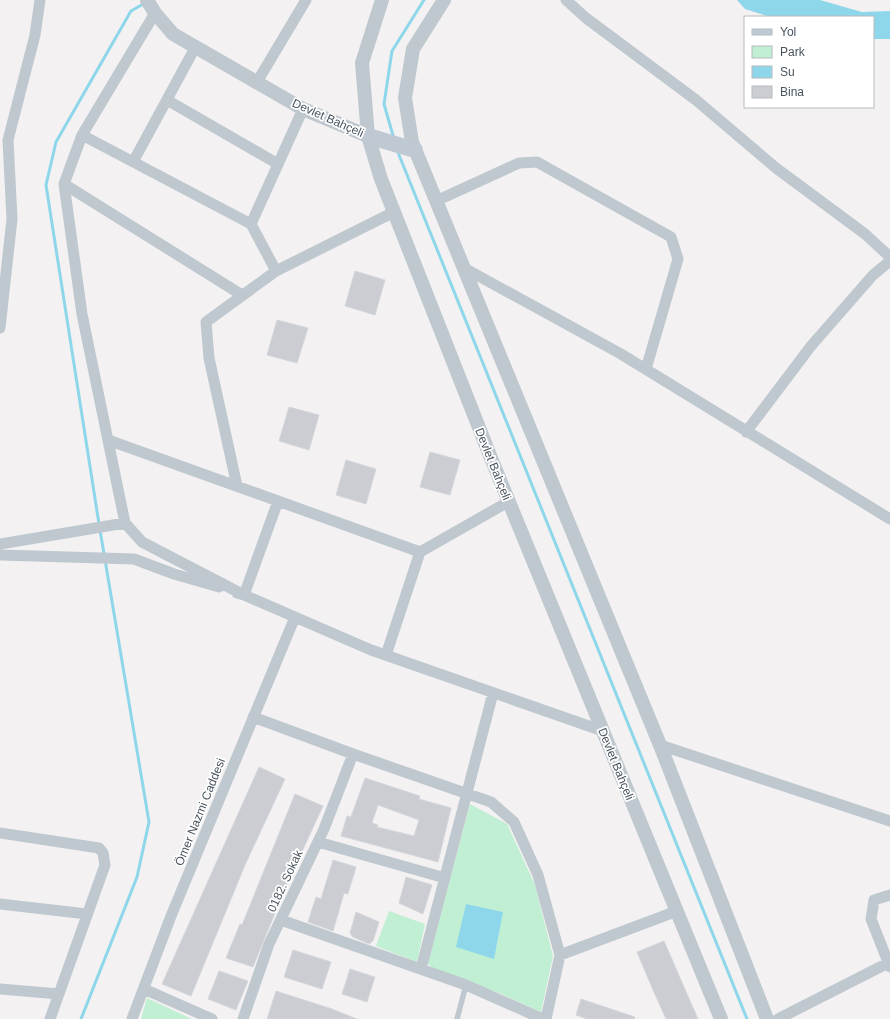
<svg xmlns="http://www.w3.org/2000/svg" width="890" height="1019" viewBox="0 0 890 1019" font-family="Helvetica,sans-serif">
  <rect width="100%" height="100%" fill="#f3f1f1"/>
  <!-- green -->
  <path fill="#c1efd3" d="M470,804l37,20 28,61 18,71 -12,56 -42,-19 -66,-24 -5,-6z
    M389,911l36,13 -8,38 -41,-16z
    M147,998l45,21h-51z"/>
  <!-- water -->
  <path fill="#8ed7eb" d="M737,0h83l42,12 28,-1v28h-17v-22h-103l-25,-8z
    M466,904l37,8 -9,47 -38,-12z"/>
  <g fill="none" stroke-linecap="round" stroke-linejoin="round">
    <!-- stream -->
    <path stroke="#8ed7eb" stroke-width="3" d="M394,139l-10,-35 8,-53 32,-51
      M397,150l350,869
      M99,524l-53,-339 10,-43 75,-131 14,-8
      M81,1019l56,-142 12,-55 -49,-292"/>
  </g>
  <!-- building -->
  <path fill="#cbcdd3" stroke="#d5d7dc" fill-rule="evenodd" d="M355,271l30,9 -10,35 -30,-9z
    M277,320l31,8 -11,35 -30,-8z
    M289,407l30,8 -10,35 -30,-9z
    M430,452l30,8 -10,35 -30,-8z
    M346,460l30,9 -10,35 -30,-9z
    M259,767l26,12 -40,86 -54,131 -29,-12z
    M365,778l55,18 -1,3 32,9 -13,54 -97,-26 6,-20 4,1zM378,805l41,15 -5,16 -37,-9 1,-2 -6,-2z
    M295,794l28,12 -37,80 -33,81 -27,-9 14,-34 2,1z
    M333,860l23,7 -8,27 -4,-1 -11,38 -25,-9 8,-25 5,2z
    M406,877l26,8 -9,29 -24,-11z
    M356,912l23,10 -6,19 -4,3 -16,-7 -3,-4z
    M664,941l20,46 14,32h-32l-13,-29 -16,-38z
    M293,950l38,12 -9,27 -38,-12z
    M350,969l25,8 -8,25 -25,-8z
    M219,971l29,10 -12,29 -28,-11z
    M276,991l56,18 25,10h-90z
    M581,999l54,18 -1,2h-47l-11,-4z"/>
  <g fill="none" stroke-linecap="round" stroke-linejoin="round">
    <!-- service -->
    <path stroke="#bfc8cf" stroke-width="5.5" d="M457,1019l9,-34"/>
    <!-- minor -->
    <path stroke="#bfc8cf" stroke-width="11" d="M566,0l20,18 110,82 80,68 89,66 25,23
      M257,82l49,-82
      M167,100l111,64
      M82,135l169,89 25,47
      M133,162l63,-116
      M64,184l178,111
      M436,201l83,-38 18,-1 134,75 7,22 -32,110
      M251,224l52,-115
      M464,268l157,86 269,165
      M0,328l12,-109 -4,-79 27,-105 5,-35
      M746,432l65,-86 62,-71 17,-14
      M108,440l312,112
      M237,486l-28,-128 -3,-36 70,-51 118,-59
      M125,523l-43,-209 -18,-130 18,-49 73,-122
      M0,544l125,-21 17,19 102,53 127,55 232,81
      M0,555l134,4 40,15 45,13
      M237,593l7,2 34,-94
      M386,655l34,-103 88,-50
      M253,717l100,37 138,48 23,20 24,53 22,80 -14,64
      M660,745l230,76
      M0,833l99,15 4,5 2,12 -55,154
      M318,842l127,36
      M890,895l-16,5 -3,19 19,48
      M0,904l87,10
      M281,920l185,65 77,34
      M560,955l117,-44
      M421,969l72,-276
      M0,989l59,5
      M144,989l68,30
      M132,1019l39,-103 124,-299
      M243,1019l26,-75 55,-115 29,-75
      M778,1019l112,-57"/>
    <!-- tertiary -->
    <path stroke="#bfc8cf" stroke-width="14" d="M147,0l8,13 18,21 130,75 65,27 13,43 110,279 230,561
      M444,0l-31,49 -8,49 7,44 248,603 107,274
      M368,136l-6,-73 20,-63"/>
    <!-- secondary -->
    <path stroke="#bfc9d4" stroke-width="16" d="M368,136l47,14"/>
  </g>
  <g text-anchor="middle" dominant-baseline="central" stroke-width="3.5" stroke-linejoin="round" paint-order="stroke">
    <!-- street labels -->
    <g font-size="12" fill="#49545e" stroke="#fff">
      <text transform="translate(328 118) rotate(24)">Devlet Bahçeli</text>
      <text transform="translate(493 464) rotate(68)">Devlet Bahçeli</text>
      <text transform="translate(616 764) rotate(68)">Devlet Bahçeli</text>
      <text transform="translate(200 812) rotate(-68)">Ömer Nazmi Caddesi</text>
      <text transform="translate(285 881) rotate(-65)">0182. Sokak</text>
    </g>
  </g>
  <!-- legend -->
  <rect x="744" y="16" width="130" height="92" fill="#ffffff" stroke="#b6bbbf"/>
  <rect x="752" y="29" width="20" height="6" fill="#bfc9d4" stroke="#b6bbbf"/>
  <text x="780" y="36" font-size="12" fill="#49545e">Yol</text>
  <rect x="752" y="46" width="20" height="12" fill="#c1efd3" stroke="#b6bbbf"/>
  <text x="780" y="56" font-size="12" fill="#49545e">Park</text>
  <rect x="752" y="66" width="20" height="12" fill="#8ed7eb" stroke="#b6bbbf"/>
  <text x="780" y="76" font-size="12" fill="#49545e">Su</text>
  <rect x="752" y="86" width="20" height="12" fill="#cbcdd3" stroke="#b6bbbf"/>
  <text x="780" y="96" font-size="12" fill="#49545e">Bina</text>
</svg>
